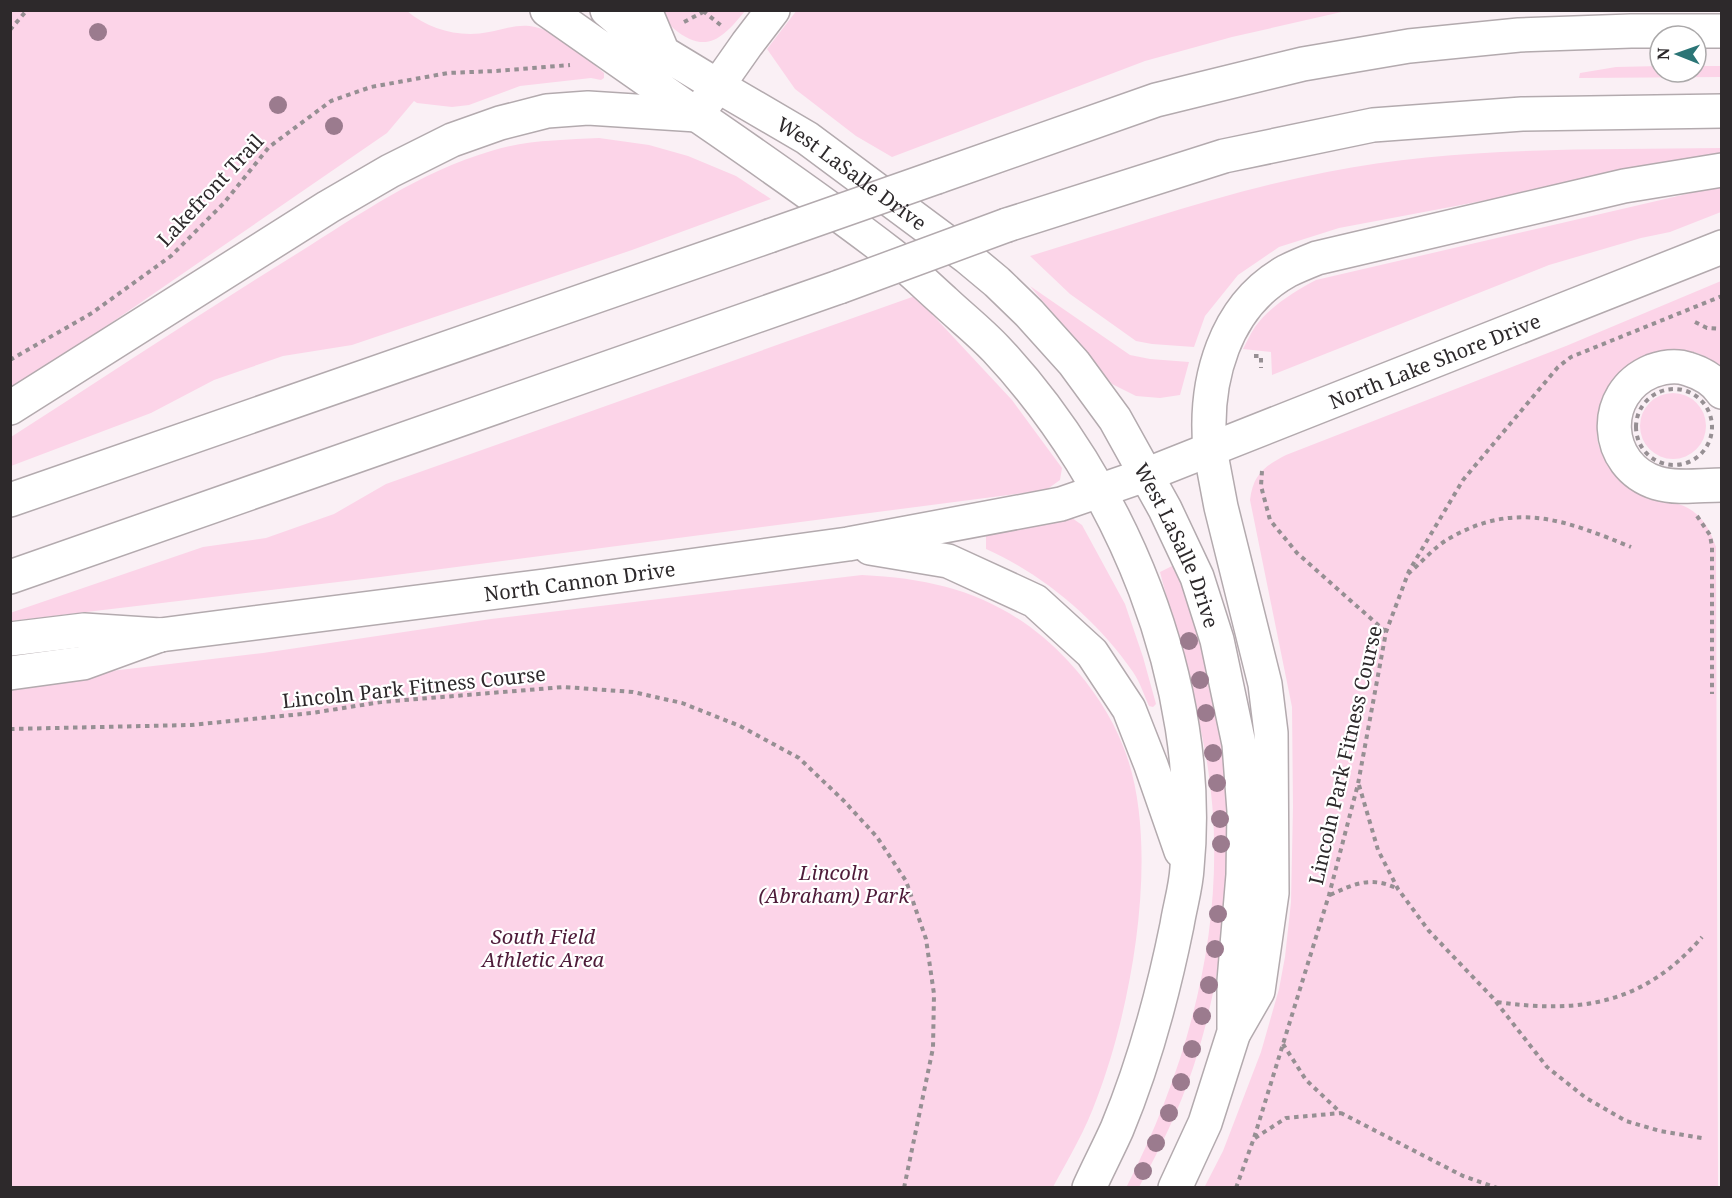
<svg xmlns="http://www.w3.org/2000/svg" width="1732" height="1198" viewBox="0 0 1732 1198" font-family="'Noto Serif',serif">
  <rect width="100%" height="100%" fill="#faf0f5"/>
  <!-- green -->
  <path fill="#fcd4e8" d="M797,10h549v1l-114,26 -87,24 -253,96 -36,-21 -61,-47 -28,-40z
    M11,11h396c22,19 54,27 82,21 15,-3 31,-9 46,-5 26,6 49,29 69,46v5l-3,2 -10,-2 -71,8 -51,19 -17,2 -35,-4 -3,-2 -27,32 -353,243 -23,14z
    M622,11h123c-22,27 -39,45 -72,17 -3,-3 -6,-8 -9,-10 -8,-5 -32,-6 -42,-7z
    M1660,66v6h36v-6h25v11l-142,1 1,-5 36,-6z
    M599,138l50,7 39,11 48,20 35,23 -139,51 -280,95 -69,11 -69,24 -63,33 -140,53v-29c95,-61 190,-124 287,-184 62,-39 122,-81 193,-102 34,-11 72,-11 108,-13z
    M1721,148v8l-382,72 -60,19 -41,28 -33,41 -11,31 -42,-3 -16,-3 -66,-47 -40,-38c100,-30 194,-64 297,-84 130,-26 263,-22 394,-24z
    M1721,186v26l-51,20 -29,6 -92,27 -277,110 -1,-23 -28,-3c4,-7 7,-15 12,-22 14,-20 40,-36 61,-47z
    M1721,281v87c-31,-32 -88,-17 -112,17 -7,10 -10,22 -11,34 -1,9 -2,20 1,27 9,25 27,45 53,53 7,2 15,2 22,4 24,5 35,23 42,44l2,640 -514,1 19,-37 38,-99 18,-63 6,-32 6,-55 2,-95 -1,-100 -42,-207c3,-26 15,-34 36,-45l280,-109z
    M1030,286l100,69 20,4 39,3 -9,33 -20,3 -24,-2 -24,-12z
    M915,296l97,104 50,68 -2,12 -14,10 -666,87 -369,44 -1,-8 193,-66 63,-9 68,-24 52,-30z
    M1640 426a33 33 0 1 1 66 0a33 33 0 1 1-66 0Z
    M1061,518h11l10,7 43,79 18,53 13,47 -3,3 -4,-1c-5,-11 -9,-24 -16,-34 -36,-52 -89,-97 -147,-123v-13z
    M1174,565c64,156 72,342 19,503 -14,42 -33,81 -54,119l-13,1c67,-131 105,-279 81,-426 -11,-65 -31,-126 -47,-190z
    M862,575c84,4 148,24 207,87 23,25 42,53 54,84 39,95 10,258 -26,352 -11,31 -28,60 -44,89h-1042l-1,-528 59,17 194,-23 228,-34z"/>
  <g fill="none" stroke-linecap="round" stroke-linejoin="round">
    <!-- minor casing -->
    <g stroke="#b3aaae" stroke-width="36">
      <path id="minor" d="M547,10l150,105
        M607,10l35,30 76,46
        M645,10l18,43
        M1722,392c-8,-12 -21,-19 -34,-23 -11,-4 -25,-2 -36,2 -53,22 -49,95 5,112 20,6 44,2 65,2
        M10,673l73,-10 77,-28"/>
    </g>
    <!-- major casing -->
    <g stroke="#b3aaae" stroke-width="36">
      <g id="major">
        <path id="s1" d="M718,86l89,52 160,119 30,25 32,31 45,50 41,56 50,90 32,68 20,63 22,104 5,67 -1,64 -9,106v51l-29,91 -30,65"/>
        <path d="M697,115c65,45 131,90 194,139 18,14 35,31 53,47 17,16 36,31 52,48 125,133 209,335 191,519 -1,19 -7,38 -10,57 -14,69 -33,139 -60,204 -9,20 -19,39 -28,59"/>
        <path d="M1210,449l11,58 44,177 6,49 1,160 -14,98 -23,40"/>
        <path d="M870,548l78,13 87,40 57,52 37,56 22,56 30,86"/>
        <path id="s2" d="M160,635l384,-49 304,-42 213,-40 87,-30 574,-227"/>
      </g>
    </g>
    <!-- highway casing -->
    <g stroke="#b3aaae" stroke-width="36">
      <path id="highway" d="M937,177l219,-77 147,-36 106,-18 110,-11 112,-4h91
        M1007,225l217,-69 149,-31 149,-11 200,-3
        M10,408l318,-201 62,-36 62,-31 48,-17 47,-12 41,-3 109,7 50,-71 26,-34
        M1210,449c-6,-68 14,-143 77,-178 10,-5 20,-9 30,-13l307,-72 98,-16
        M10,500l759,-264
        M10,577l829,-290
        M10,639l74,-9 76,5"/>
    </g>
    <!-- path -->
    <path stroke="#968f93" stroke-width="4" stroke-dasharray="4.5 4.5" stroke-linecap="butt" d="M703,11l20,16
      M684,22l23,-12
      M10,30l17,-20
      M1721,311h1
      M1695,322l12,6 15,1
      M1254,356h7v12
      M10,360l82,-47 79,-57 53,-53 45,-56 62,-46 40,-14 77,-14 48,-2 74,-6
      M1636 427a38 38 0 1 1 76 0a38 38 0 1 1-76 0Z
      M1262,471l-1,15 9,34 27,33 89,79
      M1697,516l13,19 2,12v147
      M1408,574c13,-11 27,-28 42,-36 66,-38 117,-17 181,9
      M10,729l181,-4 121,-12 69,-11 183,-15 69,5 49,11 58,23 59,32 45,43 33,36 29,44 20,58 8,55 -1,54 -29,140
      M1359,785l19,65 20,39 31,42 64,67 54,69 39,31 40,23 34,10 42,7
      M1330,895c24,-11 40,-19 66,-7
      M1497,1002c84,12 147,2 205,-65
      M1283,1044l23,36 35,33 122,63 34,12
      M1255,1138l31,-20 55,-5
      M1236,1188l18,-50 75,-243 29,-111 28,-152 23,-61 54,-91 95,-113 13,-10 151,-61"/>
    <!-- minor -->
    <use href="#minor" stroke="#fff" stroke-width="33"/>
    <!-- major -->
    <use href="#major" stroke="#fff" stroke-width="33"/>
    <!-- highway -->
    <use href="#highway" stroke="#fff" stroke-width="33"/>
    <!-- highway-bridge casing -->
    <g stroke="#b3aaae" stroke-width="36" stroke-linecap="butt">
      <path id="highway-bridge" d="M769,236l168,-59
        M839,287l168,-62"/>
    </g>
    <!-- highway-bridge -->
    <use href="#highway-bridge" stroke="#fff" stroke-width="33"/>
  </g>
  <!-- trees -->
  <g fill="#9b7b8e">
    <circle cx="98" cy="32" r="9"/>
    <circle cx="278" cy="105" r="9"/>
    <circle cx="334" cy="126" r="9"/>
    <circle cx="1189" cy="641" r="9"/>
    <circle cx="1200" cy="680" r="9"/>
    <circle cx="1206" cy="713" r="9"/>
    <circle cx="1213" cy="753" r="9"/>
    <circle cx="1217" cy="783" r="9"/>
    <circle cx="1220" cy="819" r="9"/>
    <circle cx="1221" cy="844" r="9"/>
    <circle cx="1218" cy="914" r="9"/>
    <circle cx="1215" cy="949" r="9"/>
    <circle cx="1209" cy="985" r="9"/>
    <circle cx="1202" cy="1016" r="9"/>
    <circle cx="1192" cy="1049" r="9"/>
    <circle cx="1181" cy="1082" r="9"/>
    <circle cx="1169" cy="1113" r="9"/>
    <circle cx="1156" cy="1143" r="9"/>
    <circle cx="1143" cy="1171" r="9"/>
  </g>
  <g text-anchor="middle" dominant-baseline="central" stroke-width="4.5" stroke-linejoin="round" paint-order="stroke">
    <!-- street labels -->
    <g font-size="20" fill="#2d292b" stroke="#fff">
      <text stroke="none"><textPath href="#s1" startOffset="160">West LaSalle Drive</textPath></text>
      <text transform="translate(210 190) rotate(-47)">Lakefront Trail</text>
      <text stroke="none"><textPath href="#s2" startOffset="1311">North Lake Shore Drive</textPath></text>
      <text stroke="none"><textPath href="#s1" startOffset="664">West LaSalle Drive</textPath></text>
      <text stroke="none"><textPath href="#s2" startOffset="423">North Cannon Drive</textPath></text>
      <text transform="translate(414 687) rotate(-6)">Lincoln Park Fitness Course</text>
      <text transform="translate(1345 755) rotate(-77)">Lincoln Park Fitness Course</text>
    </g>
    <!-- park labels -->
    <g font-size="20" font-style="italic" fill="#4e1b39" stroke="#fff">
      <text x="834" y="872">Lincoln<tspan x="834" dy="23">(Abraham) Park</tspan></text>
      <text x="543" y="936">South Field<tspan x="543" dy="23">Athletic Area</tspan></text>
    </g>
  </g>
  <!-- border -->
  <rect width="1732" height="1198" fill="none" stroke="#2d292b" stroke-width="24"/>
  <!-- north arrow -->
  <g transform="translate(1678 54) rotate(271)"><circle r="28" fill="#ffffff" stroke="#aba9aa" stroke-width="1.5"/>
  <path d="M0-4.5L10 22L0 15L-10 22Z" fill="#2b7576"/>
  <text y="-9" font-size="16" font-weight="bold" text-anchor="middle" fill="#2d292b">N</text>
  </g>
</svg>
